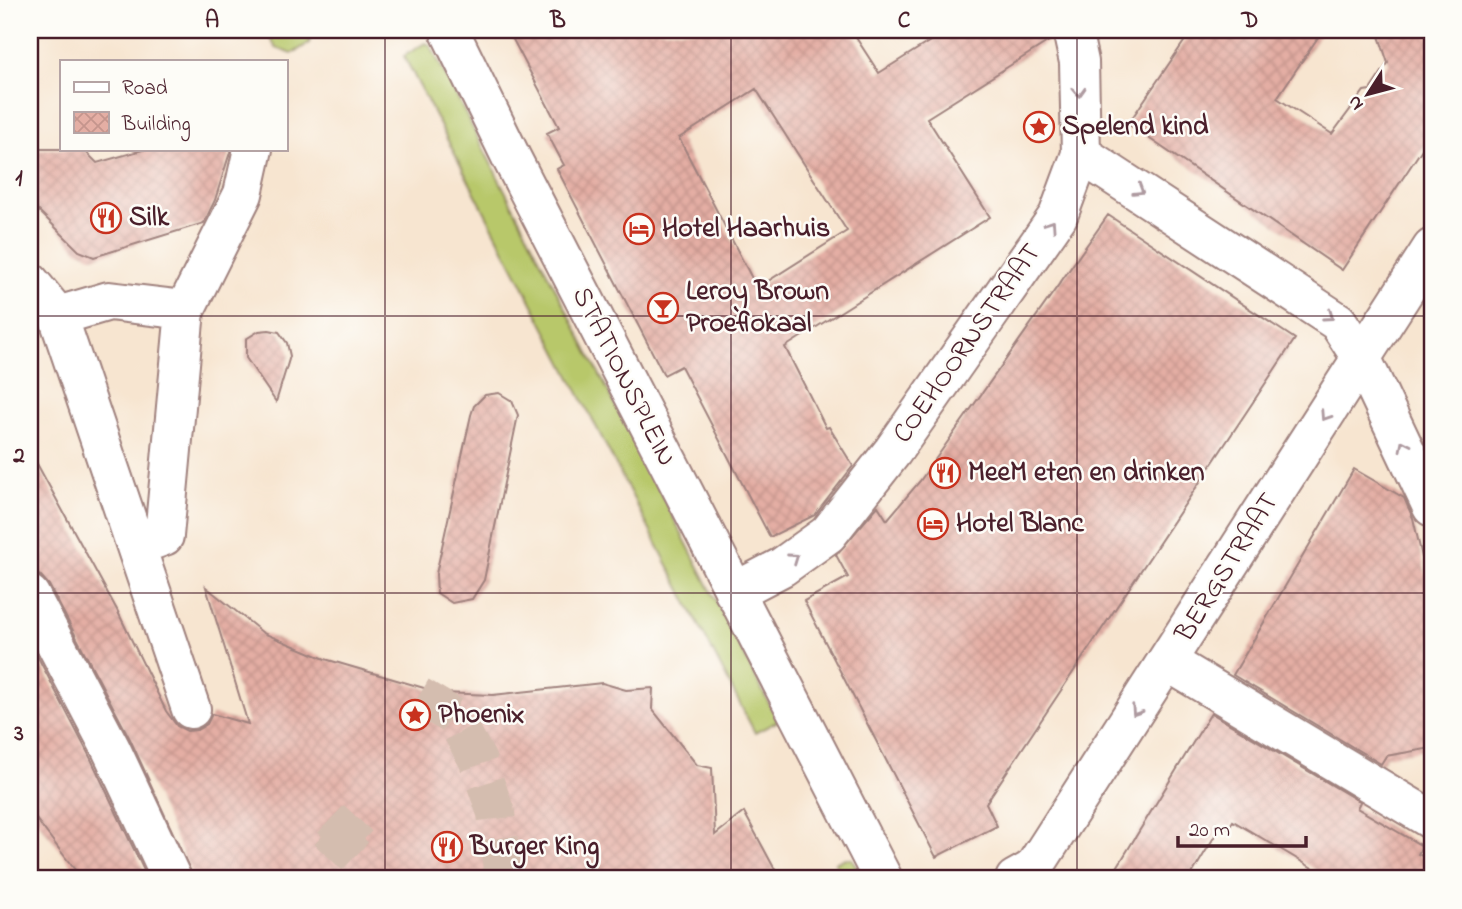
<svg xmlns="http://www.w3.org/2000/svg" width="1462" height="909" viewBox="0 0 1462 909" font-family="'Indie Flower',sans-serif">
  <defs>
    <pattern id="building-cross-hatch" width="8" height="8" patternUnits="userSpaceOnUse" patternTransform="scale(1.75)"><rect width="8" height="8" fill="#e4aea4"/><path d="M0 0l8 8M0 8l8-8" fill="none" stroke="#c5958d"/></pattern>
  </defs>
  <rect width="100%" height="100%" fill="#fdfcf7"/>
  <filter id="ink" filterUnits="userSpaceOnUse"><feTurbulence type="fractalNoise" baseFrequency=".0143" numOctaves="2"/><feDisplacementMap in="SourceGraphic" scale="14" xChannelSelector="R" yChannelSelector="G"/><feConvolveMatrix kernelMatrix="1 2 1 2 8 2 1 2 1" color-interpolation-filters="sRGB"/></filter>
  <filter id="wash" filterUnits="userSpaceOnUse"><feTurbulence type="fractalNoise" baseFrequency=".00686" numOctaves="4" result="noise"/><feDisplacementMap in="SourceGraphic" scale="28" xChannelSelector="R" yChannelSelector="G"/><feGaussianBlur stdDeviation="1.57" result="paint"/><feColorMatrix in="noise" values="0 0 0 0 0 0 0 0 0 0 0 0 0 0 0 0 0 1.4 0 .05"/><feComposite in="paint" operator="in"/></filter>
  <g filter="url(#wash)">
    <rect width="100%" height="100%" fill="#f7e5d0"/>
    <!-- grass -->
    <path fill="#b8c86b" stroke="#81744b" stroke-width="2" d="M265,30h47v1l-3,12 -17,11 -16,-6z
      M425,43l5,2 348,676 -23,12 -351,-677z
      M845,858l7,1 11,20h-20l-8,-16z"/>
    <g id="blocks">
      <!-- building -->
      <path fill="url(#building-cross-hatch)" fill-rule="evenodd" d="M508,30h343l28,43 69,-43h103l1,9 -125,79 63,99 -205,130 41,81 3,-1 24,39 -38,49 -45,22 -89,-171 -17,9 -107,-206 7,-4 -17,-32 12,-6zM756,89l91,142 -90,57 -78,-150z
        M1192,30h131l-46,68 55,36 32,-43 6,-1 18,-27 -11,-33h55v104l-90,136 -214,-146z
        M30,149h53l14,14 49,-14h85l-16,51 -11,23 -110,34 -15,-6 -49,-49z
        M1108,215l187,124 -309,464 11,23 -61,31 -132,-256 44,-24 -12,-22 42,-49 9,14 33,-39z
        M269,330l10,2 8,11 3,13 -14,46 -30,-44v-19l13,-8z
        M499,393l13,8 6,14 -34,165 -12,19 -20,4 -15,-10 -1,-19 35,-159 3,-9 11,-11z
        M30,451l87,159 49,101 11,15 10,5 10,-1 10,-6 5,-10 36,10 -42,-137 57,46 62,26 116,34 52,2 109,-12 24,7 27,-2 -1,21 45,56 15,3 3,67 29,-23 36,67h-586l-64,-140 -81,-154 -8,-9 -11,-3z
        M1354,469l50,29 9,20 19,82v148l-46,8 -5,8 -148,-89z
        M30,642l61,117 57,120h-66l-52,-68z
        M1211,713l149,89 -3,6 65,38 -4,8 14,7v18h-101l-98,-58 -4,7 -7,-4 -33,55h-79z"/>
    </g>
  </g>
  <g filter="url(#ink)">
    <use href="#blocks" fill-opacity="0" stroke="#a0827e" stroke-width="2"/>
    <g fill="none" stroke-linecap="round" stroke-linejoin="round">
      <!-- minor-tunnel -->
      <path stroke="#d4bdaf" stroke-width="38" stroke-dasharray="38 19" stroke-linecap="butt" d="M419,696l34,20 24,43 19,54 7,66
        M331,819l33,31 -8,7 -31,-29z
        M550,875l2,4"/>
      <!-- minor casing -->
      <g stroke="#a0827e" stroke-width="42">
        <path id="minor" d="M449,30l63,129 371,720
          M1081,154l257,168 24,37 70,148
          M30,282l28,34 133,393
          M58,316l51,-15 76,9
          M136,546l28,-10 21,-226 58,-116 10,-45
          M734,592l48,-25 46,-33 65,-83 165,-235 23,-62 -2,-92 -7,-32
          M30,595l81,154 61,130
          M1168,662l264,158
          M1015,879l18,-10 399,-621"/>
      </g>
      <!-- minor -->
      <use href="#minor" stroke="#fff" stroke-width="38"/>
    </g>
    <!-- one-way arrows -->
    <defs><path id="oneway-chevron" d="M-2-3.5L2.5 0L-2 3.5" fill="none" stroke-width="1.6" stroke-linecap="round" stroke-linejoin="round" transform="scale(1.75)"/></defs>
    <g stroke="#ae9aa0">
      <use href="#oneway-chevron" transform="translate(1079 92) rotate(88)"/>
      <use href="#oneway-chevron" transform="translate(1139 190) rotate(32)"/>
      <use href="#oneway-chevron" transform="translate(1051 225) rotate(-56)"/>
      <use href="#oneway-chevron" transform="translate(1329 316) rotate(35)"/>
      <use href="#oneway-chevron" transform="translate(1325 416) rotate(123)"/>
      <use href="#oneway-chevron" transform="translate(1404 445) rotate(-116)"/>
      <use href="#oneway-chevron" transform="translate(794 558) rotate(-35)"/>
      <use href="#oneway-chevron" transform="translate(1136 711) rotate(123)"/>
    </g>
  </g>
  <!-- grid -->
  <path fill="none" stroke="#4a1f2b" stroke-width="2" stroke-opacity="0.55" d="M385,30v849M731,30v849M1077,30v849M30,316h1402M30,593h1402"/>
  <!-- icons -->
  <defs>
    <g id="sight-ring" transform="scale(1.575)"><circle r="9.5" fill="#fdfcf7" stroke="#c8321e" stroke-width="1.5"/><path d="M0-6L1.8-2.2L6-1.7L2.9 1.2L3.7 5.4L0 3.3L-3.7 5.4L-2.9 1.2L-6-1.7L-1.8-2.2Z" fill="#c8321e"/></g>
    <g id="restaurant-ring" transform="scale(1.575)"><circle r="9.5" fill="#fdfcf7" stroke="#c8321e" stroke-width="1.5"/><path d="M-5-6h1v4h1v-4h1v4h1v-4h1v5L-1.5 .5V6h-2V.5L-5-1ZM5-6V6H3V1.5H1.5Q1.5-4 5-6Z" fill="#c8321e"/></g>
    <g id="hotel-ring" transform="scale(1.575)"><circle r="9.5" fill="#fdfcf7" stroke="#c8321e" stroke-width="1.5"/><path d="M-6-4.5h1.5V1H6V5H4.5V3h-9V5H-6ZM-4 0a1.8 1.8 0 1 1 3.6 0ZM.5 0V-2.5h3Q6-2.5 6 0Z" fill="#c8321e"/></g>
    <g id="bar-ring" transform="scale(1.575)"><circle r="9.5" fill="#fdfcf7" stroke="#c8321e" stroke-width="1.5"/><path d="M-6-5H6L.8 .8V4.5H3.5V6h-7V4.5H-.8V.8Z" fill="#c8321e"/></g>
  </defs>
  <g fill-rule="evenodd">
    <use href="#sight-ring" x="1039" y="127"/>
    <use href="#restaurant-ring" x="106" y="218"/>
    <use href="#hotel-ring" x="639" y="229"/>
    <use href="#bar-ring" x="663" y="308"/>
    <use href="#restaurant-ring" x="945" y="473"/>
    <use href="#hotel-ring" x="933" y="524"/>
    <use href="#sight-ring" x="415" y="715"/>
    <use href="#restaurant-ring" x="447" y="847"/>
  </g>
  <g text-anchor="middle" dominant-baseline="central" stroke-width="5" stroke-linejoin="round" paint-order="stroke">
    <!-- poi labels -->
    <g font-size="28" font-weight="bold" fill="#4a1f2b" stroke="#fdfcf7" text-anchor="start">
      <text x="1062" y="127">Spelend kind</text>
      <text x="129" y="218">Silk</text>
      <text x="662" y="229">Hotel Haarhuis</text>
      <text x="686" y="292">Leroy Brown<tspan x="686" dy="32">Proeflokaal</tspan></text>
      <text x="968" y="473">MeeM eten en drinken</text>
      <text x="956" y="524">Hotel Blanc</text>
      <text x="438" y="715">Phoenix</text>
      <text x="470" y="847">Burger King</text>
    </g>
    <!-- street labels -->
    <g font-size="28" fill="#4a1f2b" stroke="#fdfcf7">
      <text transform="translate(968 344) rotate(-55)">COEHOORNSTRAAT</text>
      <text transform="translate(623 377) rotate(63)">STATIONSPLEIN</text>
      <text transform="translate(1228 568) rotate(-58)">BERGSTRAAT</text>
    </g>
  </g>
  <!-- margin -->
  <rect width="1462" height="909" fill="none" stroke="#fdfcf7" stroke-width="77"/>
  <!-- legend -->
  <rect x="60" y="60" width="228" height="91" fill="#fdfcf7" stroke="#b5a4a5" stroke-width="2"/>
  <rect x="74" y="82" width="35" height="10" fill="#ffffff" stroke="#b5a4a5" stroke-width="2"/>
  <text x="122" y="94" font-size="21" fill="#4a1f2b">Road</text>
  <rect x="74" y="112" width="35" height="21" fill="url(#building-cross-hatch)" stroke="#b5a4a5" stroke-width="2"/>
  <text x="122" y="130" font-size="21" fill="#4a1f2b">Building</text>
  <!-- north arrow -->
  <g transform="translate(1368 94) rotate(234)" stroke="#fdfcf7" stroke-width="5" paint-order="stroke">
  <path d="M0-5L12 26L0 18L-12 26Z" fill="#4a1f2b"/>
  <text y="-10" font-size="19" font-weight="bold" text-anchor="middle" fill="#4a1f2b">N</text>
  </g>
  <!-- scale -->
  <path d="M1178 836v10h128v-10" fill="none" stroke="#4a1f2b" stroke-width="3.5"/>
  <text x="1189" y="836" font-size="21" fill="#4a1f2b" stroke="#fdfcf7" stroke-width="5" paint-order="stroke">20 m</text>
  <rect x="38" y="38" width="1386" height="832" fill="none" stroke="#4a1f2b" stroke-width="2.5"/>
  <g font-size="23" text-anchor="middle" font-weight="bold" fill="#4a1f2b">
    <text x="212" y="27">A</text>
    <text x="558" y="27">B</text>
    <text x="904" y="27">C</text>
    <text x="1250" y="27">D</text>
    <text x="19" y="185">1</text>
    <text x="19" y="462">2</text>
    <text x="19" y="740">3</text>
  </g>
</svg>
